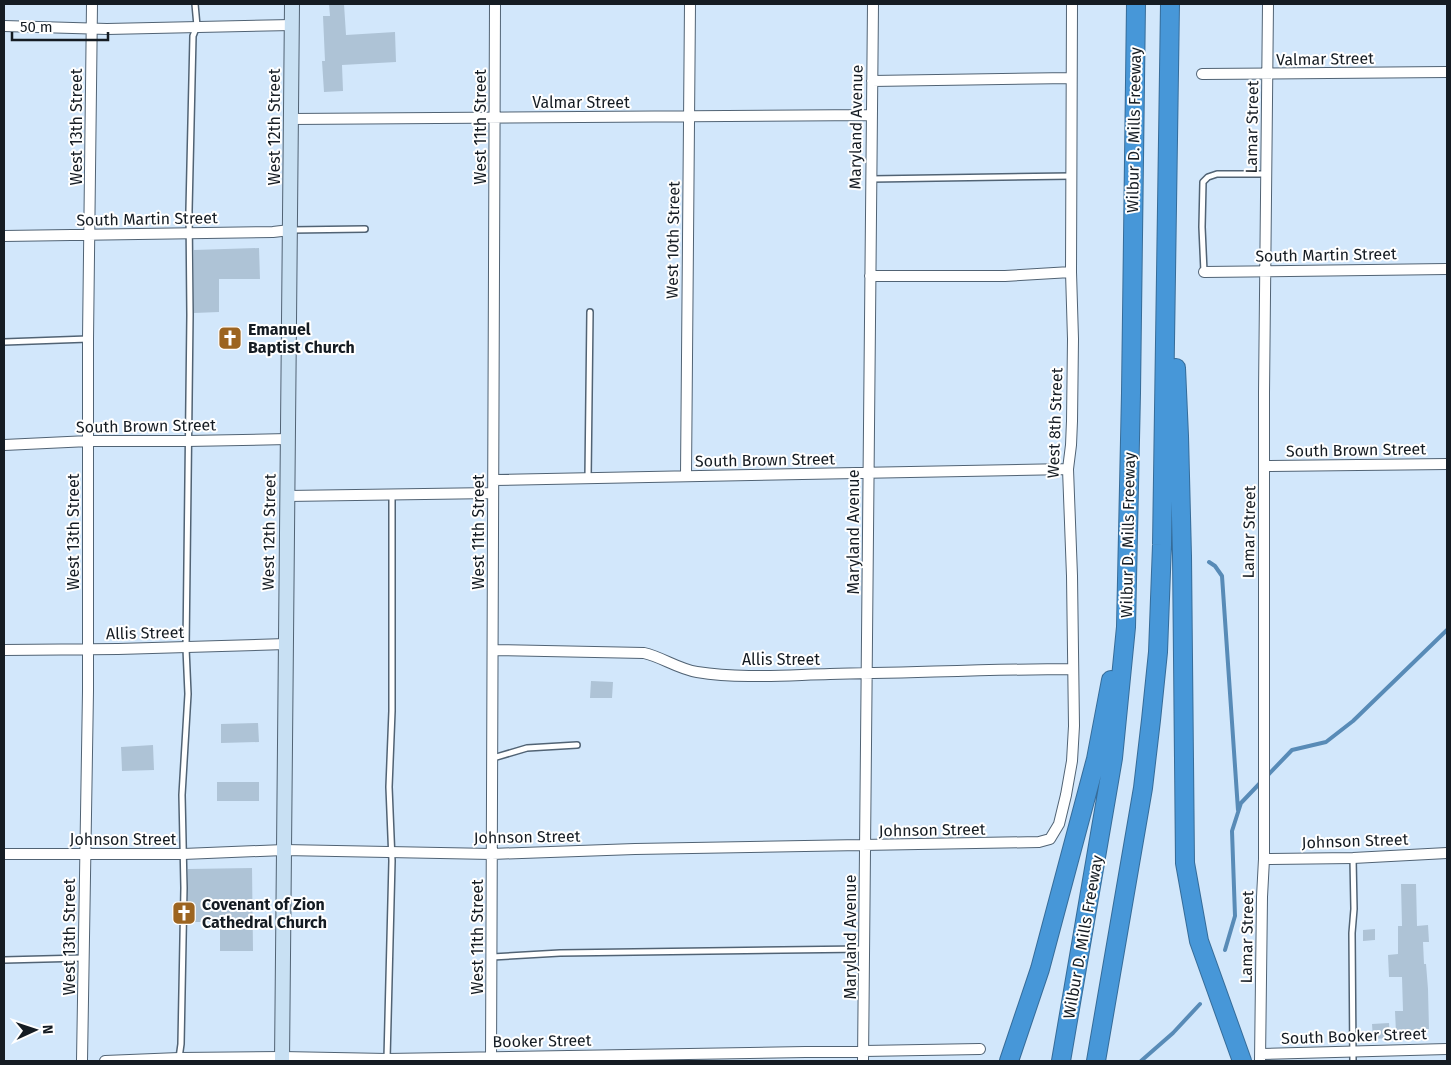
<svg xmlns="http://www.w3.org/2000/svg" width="1451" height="1065" viewBox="0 0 1451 1065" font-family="'Fira Sans',sans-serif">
  <rect width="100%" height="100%" fill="#d2e7fb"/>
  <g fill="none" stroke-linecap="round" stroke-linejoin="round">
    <!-- stream -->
    <path stroke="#588bb7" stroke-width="4" d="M1209,562l6,4 7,10 16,234
      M1266,777l26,-27 34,-8 27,-21 94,-91
      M1225,950l10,-34 -3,-85 9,-28 20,-21
      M1141,1061l32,-28 27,-29"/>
  </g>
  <!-- building -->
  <path fill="#aec3d6" d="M329,4h15l2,31 49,-3 1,30 -54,3 1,26 -19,1 -2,-31h3l-2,-45h7z
    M259,248l1,31h-41v33l-25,1v-63z
    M591,681l22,1 -1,16h-22z
    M258,723l1,19 -38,1v-19z
    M153,745l1,25 -32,1 -1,-24z
    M217,782h42v19h-42z
    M252,868l1,83h-33v-29h-32v-53z
    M1401,884h15l1,42 11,-1 1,17h-6l1,22h2l2,25 1,40 -33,3 -1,-21h8l-1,-34h-13l-1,-22 10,-1v-28h4z
    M1375,929v11l-12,1v-11z
    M1389,1023l1,15 -17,1 -1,-15z"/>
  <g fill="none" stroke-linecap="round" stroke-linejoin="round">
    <!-- lane casing -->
    <g stroke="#516374" stroke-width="8">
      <path id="lane" d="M871,179l201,-3
        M291,230l74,-1
        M1204,272l-2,-45 1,-45 5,-5 9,-3h49
        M4,342l84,-3
        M588,478l2,-166
        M493,758l34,-10 50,-3
        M1353,858l1,51 -2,24 1,128
        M492,957l68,-4 304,-4
        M4,960l79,-2
        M179,1058l2,-14 3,-156 -2,-93 6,-101 -2,-46 4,-333 -1,-105 4,-174 4,-10 -2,-22
        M387,1059l5,-198 -3,-74 3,-76v-216"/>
    </g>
    <!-- street casing -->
    <g stroke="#516374" stroke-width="12">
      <path id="street" d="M4,26l103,3 185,-4
        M1202,74l245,-2
        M872,81l199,-3
        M291,119l580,-4
        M4,236l269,-4 17,-2
        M1204,272l243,-3
        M870,276h135l66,-4
        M4,445l85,-4h98l101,-2
        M1265,466l182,-2
        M686,476l4,-472
        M494,480l574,-11
        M287,496l206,-3
        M4,650l114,-1 168,-5
        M493,650l151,3c18,4 34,16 53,19 43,7 89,3 133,2 81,-1 162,-5 243,-5
        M4,854h179l101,-4 208,4 143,-5 404,-7 11,-3 9,-15 7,-29 6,-34 2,-35 -2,-150 -4,-107 3,-24 1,-24 1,-82 -2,-67 1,-268
        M1264,859l89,-1 94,-5
        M1261,1054l186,-5
        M82,1061l6,-370v-352l4,-335
        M105,1061l74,-3 103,-1 105,2 593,-10
        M491,1061l4,-1057
        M863,1061l10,-1057
        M1260,1061l2,-164 2,-38v-467l4,-388"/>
    </g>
    <!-- secondary casing -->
    <g stroke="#516374" stroke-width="16">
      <path id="secondary" d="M282,1061l10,-1057"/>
    </g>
    <!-- highway casing -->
    <g stroke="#366c99" stroke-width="20">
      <path id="highway" d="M1176,368l3,68 3,120 3,307 14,78 43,120
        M1009,1061l31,-92 56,-210 15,-79
        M1061,1061l52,-303 13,-131 5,-234 5,-389
        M1096,1061l47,-273 8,-68 7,-68 4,-107 8,-541"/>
    </g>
    <!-- lane -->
    <use href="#lane" stroke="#fff" stroke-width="5"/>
    <!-- street -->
    <use href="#street" stroke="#fff" stroke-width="10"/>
    <!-- secondary -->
    <use href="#secondary" stroke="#c8e0f3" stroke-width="14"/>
    <!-- highway -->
    <use href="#highway" stroke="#4797d8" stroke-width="18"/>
  </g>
  <!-- icons -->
  <defs>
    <g id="church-square" transform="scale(1.25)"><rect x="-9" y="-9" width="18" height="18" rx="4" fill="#9c6420" stroke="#fff"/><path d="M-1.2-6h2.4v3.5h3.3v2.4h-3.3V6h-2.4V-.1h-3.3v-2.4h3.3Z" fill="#fff"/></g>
  </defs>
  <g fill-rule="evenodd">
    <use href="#church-square" x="230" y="338"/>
    <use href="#church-square" x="184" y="913"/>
  </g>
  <g text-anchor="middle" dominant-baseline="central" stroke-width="4" stroke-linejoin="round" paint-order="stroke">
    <!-- street labels -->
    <g font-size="16" fill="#151c23" stroke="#fff">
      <text transform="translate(1325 59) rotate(-1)">Valmar Street</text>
      <text x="581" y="102">Valmar Street</text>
      <text transform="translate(76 127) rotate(-90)">West 13th Street</text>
      <text transform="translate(274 127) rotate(-90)">West 12th Street</text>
      <text transform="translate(480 127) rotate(-90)">West 11th Street</text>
      <text transform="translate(856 127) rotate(-89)">Maryland Avenue</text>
      <text transform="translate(1252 127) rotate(-89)">Lamar Street</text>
      <text transform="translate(1134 130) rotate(-89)">Wilbur D. Mills Freeway</text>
      <text transform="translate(147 219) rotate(-1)">South Martin Street</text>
      <text transform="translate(673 240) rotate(-89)">West 10th Street</text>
      <text transform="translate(1326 255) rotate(-1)">South Martin Street</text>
      <text transform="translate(1055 423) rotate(-88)">West 8th Street</text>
      <text transform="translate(146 426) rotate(-1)">South Brown Street</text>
      <text transform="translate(1356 450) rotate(-1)">South Brown Street</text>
      <text transform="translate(765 460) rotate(-1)">South Brown Street</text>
      <text transform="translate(73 532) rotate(-90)">West 13th Street</text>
      <text transform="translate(269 532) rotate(-89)">West 12th Street</text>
      <text transform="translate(478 532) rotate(-90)">West 11th Street</text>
      <text transform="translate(853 532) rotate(-90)">Maryland Avenue</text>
      <text transform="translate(1249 532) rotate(-89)">Lamar Street</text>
      <text transform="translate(1128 535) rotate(-89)">Wilbur D. Mills Freeway</text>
      <text transform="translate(145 633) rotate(-1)">Allis Street</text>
      <text x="781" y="659">Allis Street</text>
      <text transform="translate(932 830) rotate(-1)">Johnson Street</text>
      <text transform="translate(527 837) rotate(-1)">Johnson Street</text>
      <text x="123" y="839">Johnson Street</text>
      <text transform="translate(1355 841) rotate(-2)">Johnson Street</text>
      <text transform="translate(69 937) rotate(-90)">West 13th Street</text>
      <text transform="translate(477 937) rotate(-90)">West 11th Street</text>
      <text transform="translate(850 937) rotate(-90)">Maryland Avenue</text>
      <text transform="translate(1083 937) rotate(-80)">Wilbur D. Mills Freeway</text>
      <text transform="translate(1247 937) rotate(-89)">Lamar Street</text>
      <text transform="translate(1354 1036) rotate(-2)">South Booker Street</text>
      <text transform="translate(542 1041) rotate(-1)">Booker Street</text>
    </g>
    <!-- poi labels -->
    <g font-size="16" font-weight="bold" fill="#151c23" stroke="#fff" text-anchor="start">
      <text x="248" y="329">Emanuel<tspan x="248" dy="18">Baptist Church</tspan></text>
      <text x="202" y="904">Covenant of Zion<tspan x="202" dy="18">Cathedral Church</tspan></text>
    </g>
  </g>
  <!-- border -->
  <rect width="1451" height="1065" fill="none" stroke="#151c23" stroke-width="10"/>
  <!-- north arrow -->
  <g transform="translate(35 1030) rotate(87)" stroke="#ffffff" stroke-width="4" paint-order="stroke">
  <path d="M0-4L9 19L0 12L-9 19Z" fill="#151c23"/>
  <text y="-8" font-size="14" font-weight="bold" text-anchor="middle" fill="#151c23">N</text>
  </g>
  <!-- scale -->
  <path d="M12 32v8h96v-8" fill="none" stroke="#151c23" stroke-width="2.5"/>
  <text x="20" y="32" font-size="15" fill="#151c23" stroke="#ffffff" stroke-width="4" paint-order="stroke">50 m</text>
</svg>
